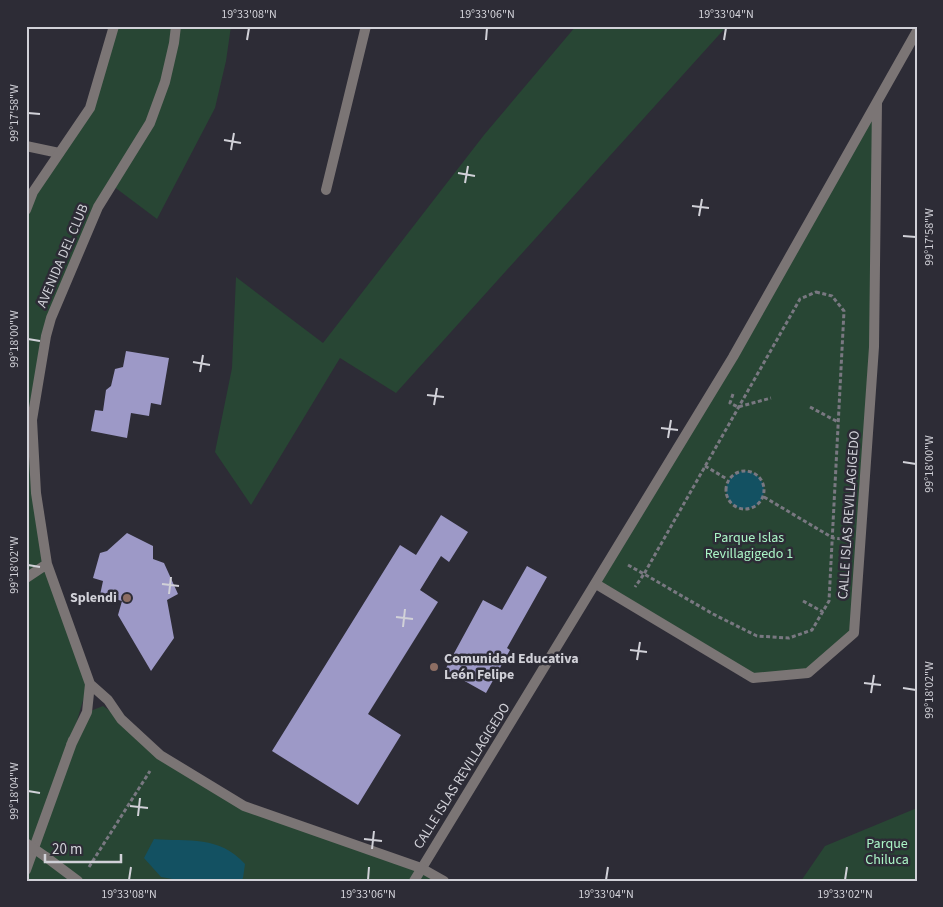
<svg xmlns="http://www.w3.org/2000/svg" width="943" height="907" viewBox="0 0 943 907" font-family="'Source Sans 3',sans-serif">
  <rect width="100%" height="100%" fill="#2d2c36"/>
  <!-- green -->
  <path fill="#284634" d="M114,26h117l-5,35 -11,47 -58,111 -44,-33 -62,132 -19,102 14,145 -20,7v-362l64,-102z
    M576,26h151l-331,367 -56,-35 -89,147 -36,-53 17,-84 4,-91 87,66 161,-208z
    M877,100l-3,247 -20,286 -46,40 -55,5 -157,-94z
    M46,568l42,115 -18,62 -36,100 -8,-5v-260z
    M103,706l20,14 38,36 84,50 199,75h-418v-10l62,-159z
    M917,808v73h-116l24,-35z"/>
  <!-- water -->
  <path fill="#135162" d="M726 490a19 19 0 1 1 38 0a19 19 0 1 1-38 0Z
    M154,839c35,3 65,-4 91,25l-2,14 -2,3h-57l-23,-4 -17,-19z"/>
  <!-- building -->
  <path fill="#9d99c7" d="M126,351l43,7 -8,47 -10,-2 -2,13 -18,-3 -4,25 -36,-7 4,-21 8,1 3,-21 5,-4 4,-17 8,-2z
    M441,515l27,17 -19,30 -8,-6 -21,34 18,12 -70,112 33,21 -43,70 -86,-54 128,-206 16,10z
    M127,533l26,13v13l11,4 14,31 -11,6 7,38 -23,33 -33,-56 4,-14 -22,-6 3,-14 -10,-3 7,-25 7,-2z
    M527,566l20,11 -40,71 3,2 -24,43 -41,-23 38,-70 19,10z"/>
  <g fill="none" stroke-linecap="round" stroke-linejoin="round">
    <!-- path -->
    <path stroke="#797881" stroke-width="3" stroke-dasharray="4 2.5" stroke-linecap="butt" d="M816,292l16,4 12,15 -15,290 -17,29 -23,8 -32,-2 -44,-22 -69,-40 156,-275z
      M733,394l-3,9 8,4 33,-9
      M810,407l28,15
      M705,466l22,13
      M726 490a19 19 0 1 1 38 0a19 19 0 1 1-38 0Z
      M764,497l69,41 11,1
      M628,565l16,9 -9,13
      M803,601l20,11
      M89,867l61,-96"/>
    <!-- minor -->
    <path stroke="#7b7575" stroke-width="10" d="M26,146l33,7
      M326,190l40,-164
      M596,584l157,94 55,-5 46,-40 20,-286 3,-245
      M414,881l319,-524 184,-326"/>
    <!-- tertiary -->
    <path stroke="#7b7575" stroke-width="10" d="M26,210l7,-18 57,-84 24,-82
      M26,578l21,-14
      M90,684l18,16 13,19 39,36 84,51 177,62 23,13
      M71,745l16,-33 3,-28 -43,-120 -11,-71 -4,-73 14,-84 5,-18 47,-111 52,-84 15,-41 9,-39 2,-17
      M46,857l32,24
      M26,870l47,-130"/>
    <!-- tertiary-bridge -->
    <path stroke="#7b7575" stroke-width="10" d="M26,843l20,14"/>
  </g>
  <!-- ticks -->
  <path fill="none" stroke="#d1d1d8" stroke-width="2" d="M247,40l2,-12M486,40l1,-12M724,40l2,-12M28,113l12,1M224,140l17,3M231,150l3,-17M458,173l17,3M465,183l3,-17M692,206l17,2M699,216l3,-17M903,236l13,1M28,339l12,2M193,362l17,3M200,372l3,-17M427,395l17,2M434,405l3,-17M661,428l17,2M668,438l3,-18M903,462l13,2M28,565l12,2M162,584l17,2M169,594l2,-17M396,617l17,2M403,627l2,-18M630,650l17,2M637,660l3,-18M864,683l17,2M903,688l13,2M871,693l3,-18M28,791l12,2M130,806l18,2M138,816l2,-18M364,839l18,2M372,849l2,-18M129,880l2,-13M368,880l1,-13M606,880l2,-13M845,880l2,-13"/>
  <!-- markers -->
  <g fill="#8d6e63" stroke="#2d2c36" stroke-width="2">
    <circle cx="127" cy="598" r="5"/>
    <circle cx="434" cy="667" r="5"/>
  </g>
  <g text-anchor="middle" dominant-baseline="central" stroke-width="5" stroke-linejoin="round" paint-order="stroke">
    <!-- street labels -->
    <g font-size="14" fill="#d1d1d8" stroke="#2d2c36">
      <text transform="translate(63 256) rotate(-67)">AVENIDA DEL CLUB</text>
      <text transform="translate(849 515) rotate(-86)">CALLE ISLAS REVILLAGIGEDO</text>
      <text transform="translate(462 776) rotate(-58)">CALLE ISLAS REVILLAGIGEDO</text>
    </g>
    <!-- park labels -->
    <g font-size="14" fill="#abf5c7" stroke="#2d2c36">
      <text x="749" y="538">Parque Islas<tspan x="749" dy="16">Revillagigedo 1</tspan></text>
      <text x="887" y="844">Parque<tspan x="887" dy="16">Chiluca</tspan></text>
    </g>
    <!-- poi labels -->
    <g font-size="14" font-weight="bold" fill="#d1d1d8" stroke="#2d2c36" text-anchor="end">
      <text x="117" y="598">Splendi</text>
      <text x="444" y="659" text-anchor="start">Comunidad Educativa<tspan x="444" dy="16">León Felipe</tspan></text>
    </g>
  </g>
  <!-- border -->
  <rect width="943" height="907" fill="none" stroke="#2d2c36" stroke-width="55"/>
  <!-- scale -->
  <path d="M45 854v8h76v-8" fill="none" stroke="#d1d1d8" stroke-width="2.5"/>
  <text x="52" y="854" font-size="15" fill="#d1d1d8" stroke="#2d2c36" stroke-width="4" paint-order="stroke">20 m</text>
  <rect x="28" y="28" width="888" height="852" fill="none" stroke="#d1d1d8" stroke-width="2"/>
  <g font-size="12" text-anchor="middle" fill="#d1d1d8">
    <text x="249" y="18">19°33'08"N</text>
    <text x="487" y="18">19°33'06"N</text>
    <text x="726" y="18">19°33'04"N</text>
    <text transform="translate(14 113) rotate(-90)" y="4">99°17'58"W</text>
    <text transform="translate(929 237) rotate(-90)" y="4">99°17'58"W</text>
    <text transform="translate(14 339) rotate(-90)" y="4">99°18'00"W</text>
    <text transform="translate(929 464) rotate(-90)" y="4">99°18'00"W</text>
    <text transform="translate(14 565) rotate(-90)" y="4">99°18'02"W</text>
    <text transform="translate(929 690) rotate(-90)" y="4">99°18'02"W</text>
    <text transform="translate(14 791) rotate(-90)" y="4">99°18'04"W</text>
    <text x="129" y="898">19°33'08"N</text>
    <text x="368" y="898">19°33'06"N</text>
    <text x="606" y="898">19°33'04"N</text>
    <text x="845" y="898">19°33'02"N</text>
  </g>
</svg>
